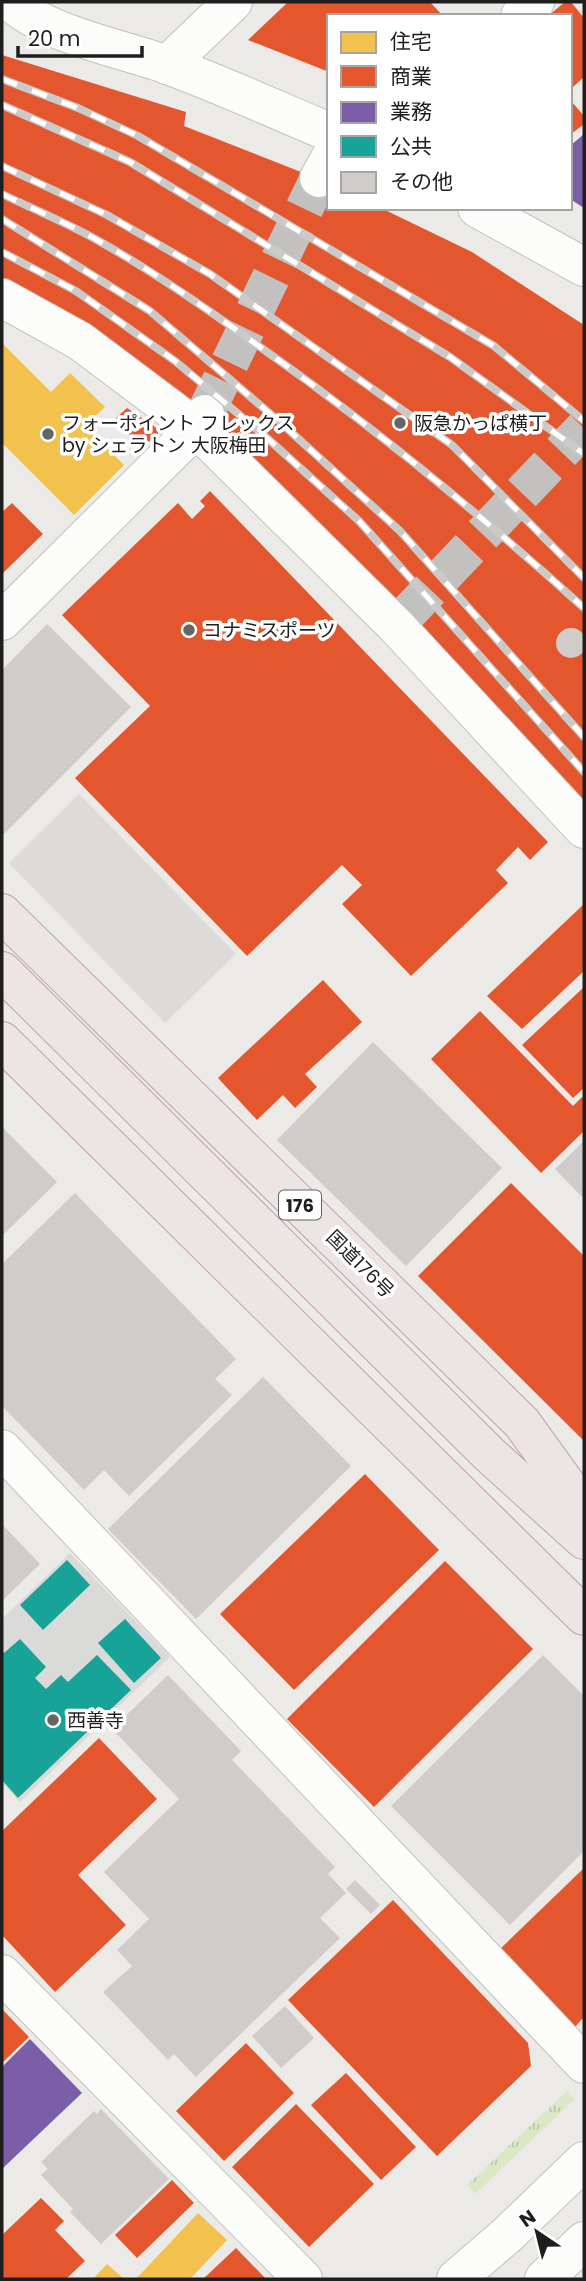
<svg xmlns="http://www.w3.org/2000/svg" width="586" height="2281" viewBox="0 0 586 2281" font-family="Poppins,'Noto Sans JP',sans-serif">
  <defs>
    <pattern id="grass-tufts" width="24" height="20" patternUnits="userSpaceOnUse" patternTransform="scale(1.75)"><rect width="24" height="20" fill="#dce7c8"/><path d="M3 7l-1-3M5 7V3M7 7l1-3M15 17l-1-3M17 17v-4M19 17l1-3" fill="none" stroke="#bcc6ab"/></pattern>
  </defs>
  <rect width="100%" height="100%" fill="#eceae7"/>
  <!-- religious -->
  <path fill="#dadad8" d="M70,1553l100,104 -150,145 -18,-19v-164z"/>
  <!-- grass -->
  <path fill="url(#grass-tufts)" d="M567,2091l8,8 -100,95 -8,-9z"/>
  <!-- parking -->
  <path fill="#dcdbda" d="M79,794l157,160 -71,69 -156,-160z"/>
  <!-- homes -->
  <path fill="#f2c14e" d="M2,343l49,49 19,-19 35,34 -20,19 39,39 -50,50 -72,-72z
    M198,2213l29,27 -37,39h-54z
    M107,2264l17,15h-31z"/>
  <!-- shops -->
  <path fill="#e4572e" d="M288,2h142l13,14h-114v56l-81,-32z
    M565,2h6l13,16v59l-11,10 -3,-4v-67h-22z
    M2,55l184,57 -2,14 145,57v25h52l91,44 112,73v481l-356,-374 -23,-18 -203,-135z
    M572,102l12,14v8l-14,11z
    M127,408l34,23 -19,17 -27,-29z
    M210,491l338,351 -18,18 -12,-13 -22,23 12,13 -97,93 -69,-72 20,-19 -20,-20 -95,91 -172,-178 75,-72 -88,-91 116,-112 14,16 13,-13 -5,-5z
    M12,503l31,31 -41,40v-62z
    M584,904v67l-62,58 -35,-33z
    M323,980l39,42 -57,52 12,13 -22,21 -12,-13 -26,25 -39,-42z
    M584,987v101l-11,10 -51,-53z
    M480,1011l93,95 9,-9 2,2v32l-43,42 -110,-114z
    M511,1183l73,73v185l-166,-165z
    M365,1474l74,76 -145,140 -74,-76z
    M445,1561l88,88 -159,158 -87,-88z
    M99,1738l58,61 -79,76 48,50 -71,67 -53,-57v-104z
    M584,1868v149l-10,11 -75,-78z
    M393,1900l135,143 3,23 -94,90 -149,-156z
    M2,2009l27,28 -27,26z
    M246,2043l48,50 -70,68 -48,-50z
    M346,2073l70,74 -35,33 -70,-75z
    M296,2104l78,80 -65,63 -77,-80z
    M172,2180l22,23 -57,55 -22,-23z
    M41,2198l23,23 -9,9 30,31 -19,18h-64v-44z
    M236,2248l30,31h-63z"/>
  <!-- offices -->
  <path fill="#7b5ea7" d="M584,134v74l-14,-9v-53z
    M30,2039l52,54 -80,76v-102z"/>
  <!-- public -->
  <path fill="#17a398" d="M67,1560l23,25 -47,45 -23,-25z
    M125,1619l36,39 -27,25 -36,-40z
    M20,1639l26,28 -11,11 11,11 15,-14 7,7 29,-27 34,35 -113,108 -16,-18v-130l2,3z"/>
  <!-- building -->
  <path fill="#cfccca" d="M47,624l84,83 -129,129v-166z
    M556 643a15 15 0 1 1 30 0a15 15 0 1 1-30 0Z
    M373,1042l129,126 -96,98 -129,-126z
    M2,1127l55,55 -55,54z
    M584,1141v58l-29,-30z
    M75,1193l161,166 -21,20 17,16 -103,101 -25,-26 -20,20 -82,-84v-142z
    M263,1377l88,89 -155,153 -88,-90z
    M2,1524l38,40 -38,37z
    M543,1655l41,41v155l-74,74 -119,-119z
    M168,1675l73,76 -9,9 103,107 -7,7 18,19 -26,25 20,20 -144,139 -22,-23 -6,6 -65,-68 29,-26 -15,-16 32,-31 -45,-47 75,-73 -67,-70z
    M355,1880l25,25 -9,9 -25,-25z
    M285,2006l29,32 -33,30 -29,-32z
    M101,2109l68,70 -68,65 -31,-32 3,-3 -32,-34 7,-6 -7,-7 53,-51 3,3z"/>
  <g fill="none" stroke-linecap="round" stroke-linejoin="round">
    <!-- minor-tunnel -->
    <path stroke="#c3c1bf" stroke-width="38" stroke-dasharray="38 19" stroke-linecap="butt" d="M205,414l114,-236
      M404,617l180,-189"/>
    <!-- minor casing -->
    <g stroke="#c2c1bf" stroke-width="40">
      <path id="minor" d="M520,16l15,-14
        M167,65l66,-63
        M319,178l10,-18
        M2,298l78,43 116,87 200,198 188,203
        M2,621l194,-193 9,-14
        M2,1449l582,615
        M2,1974l301,305"/>
    </g>
    <!-- tertiary casing -->
    <g stroke="#c2c1bf" stroke-width="40">
      <path id="tertiary" d="M11,2c35,32 108,46 154,62 55,20 109,45 164,68
        M477,208l107,59
        M456,2279l50,-43 78,-75
        M544,2279l40,-38"/>
    </g>
    <!-- trunk casing -->
    <g stroke="#bea1ac" stroke-width="40">
      <path id="trunk" d="M2,913l520,510 62,86
        M2,971l488,484 94,85
        M2,1041l582,575"/>
    </g>
    <!-- minor -->
    <use href="#minor" stroke="#fcfcfb" stroke-width="38"/>
    <!-- tertiary -->
    <use href="#tertiary" stroke="#fcfcfb" stroke-width="38"/>
    <!-- trunk -->
    <use href="#trunk" stroke="#ece5e4" stroke-width="38"/>
    <!-- rail casing -->
    <g stroke="#cacac9" stroke-width="8">
      <path id="rail" d="M2,79l76,29 60,28 356,210 90,75
        M2,105l128,57 320,195 134,97
        M2,166l105,49 103,59 242,171 132,133
        M2,194c31,15 65,29 95,46 54,30 106,66 156,102 117,82 225,170 331,266
        M2,219l148,92 131,112 119,108 184,206
        M2,252l74,39 99,70 92,77 92,83 225,251"/>
    </g>
    <!-- rail -->
    <use href="#rail" stroke="#fff" stroke-width="5" stroke-dasharray="16" stroke-linecap="butt"/>
  </g>
  <!-- markers -->
  <g fill="#666564" stroke="#fff" stroke-width="2.5">
    <circle cx="400" cy="423" r="7"/>
    <circle cx="48" cy="434" r="7"/>
    <circle cx="189" cy="630" r="7"/>
    <circle cx="53" cy="1720" r="7"/>
  </g>
  <g text-anchor="middle" dominant-baseline="central" stroke-width="7" stroke-linejoin="round" paint-order="stroke">
    <!-- shield labels -->
    <rect fill="#fff" stroke="#626262" stroke-width="2" x="279" y="1190.5" width="42" height="29" rx="5"/>
    <g font-size="18" font-weight="bold" fill="#1e1e1e">
      <text x="300" y="1205">176</text>
    </g>
    <!-- poi labels -->
    <g font-size="19" fill="#1e1e1e" stroke="#fff" text-anchor="start">
      <text x="62" y="423">フォーポイント フレックス<tspan x="62" dy="22">by シェラトン 大阪梅田</tspan></text>
      <text x="414" y="423">阪急かっぱ横丁</text>
      <text x="203" y="630">コナミスポーツ</text>
      <text x="67" y="1720">西善寺</text>
    </g>
    <!-- street labels -->
    <g font-size="19" fill="#1e1e1e" stroke="#fff">
      <text transform="translate(360 1264) rotate(45)">国道176号</text>
    </g>
  </g>
  <!-- border -->
  <rect width="586" height="2281" fill="none" stroke="#1e1e1e" stroke-width="7"/>
  <!-- legend -->
  <rect x="327" y="14" width="245" height="196" fill="#ffffff" stroke="#a5a5a5" stroke-width="2"/>
  <rect x="341" y="32" width="35" height="21" fill="#f2c14e" stroke="#a5a5a5" stroke-width="2"/>
  <text x="390" y="49" font-size="21" fill="#1e1e1e">住宅</text>
  <rect x="341" y="66" width="35" height="21" fill="#e4572e" stroke="#a5a5a5" stroke-width="2"/>
  <text x="390" y="84" font-size="21" fill="#1e1e1e">商業</text>
  <rect x="341" y="102" width="35" height="21" fill="#7b5ea7" stroke="#a5a5a5" stroke-width="2"/>
  <text x="390" y="119" font-size="21" fill="#1e1e1e">業務</text>
  <rect x="341" y="136" width="35" height="21" fill="#17a398" stroke="#a5a5a5" stroke-width="2"/>
  <text x="390" y="154" font-size="21" fill="#1e1e1e">公共</text>
  <rect x="341" y="172" width="35" height="21" fill="#cfccca" stroke="#a5a5a5" stroke-width="2"/>
  <text x="390" y="189" font-size="21" fill="#1e1e1e">その他</text>
  <!-- north arrow -->
  <g transform="translate(537 2232) rotate(325)" stroke="#ffffff" stroke-width="5" paint-order="stroke">
  <path d="M0-5L12 26L0 18L-12 26Z" fill="#1e1e1e"/>
  <text y="-10" font-size="19" font-weight="bold" text-anchor="middle" fill="#1e1e1e">N</text>
  </g>
  <!-- scale -->
  <path d="M18 46v10h124v-10" fill="none" stroke="#1e1e1e" stroke-width="3.5"/>
  <text x="28" y="46" font-size="21" fill="#1e1e1e" stroke="#ffffff" stroke-width="5" paint-order="stroke">20 m</text>
</svg>
